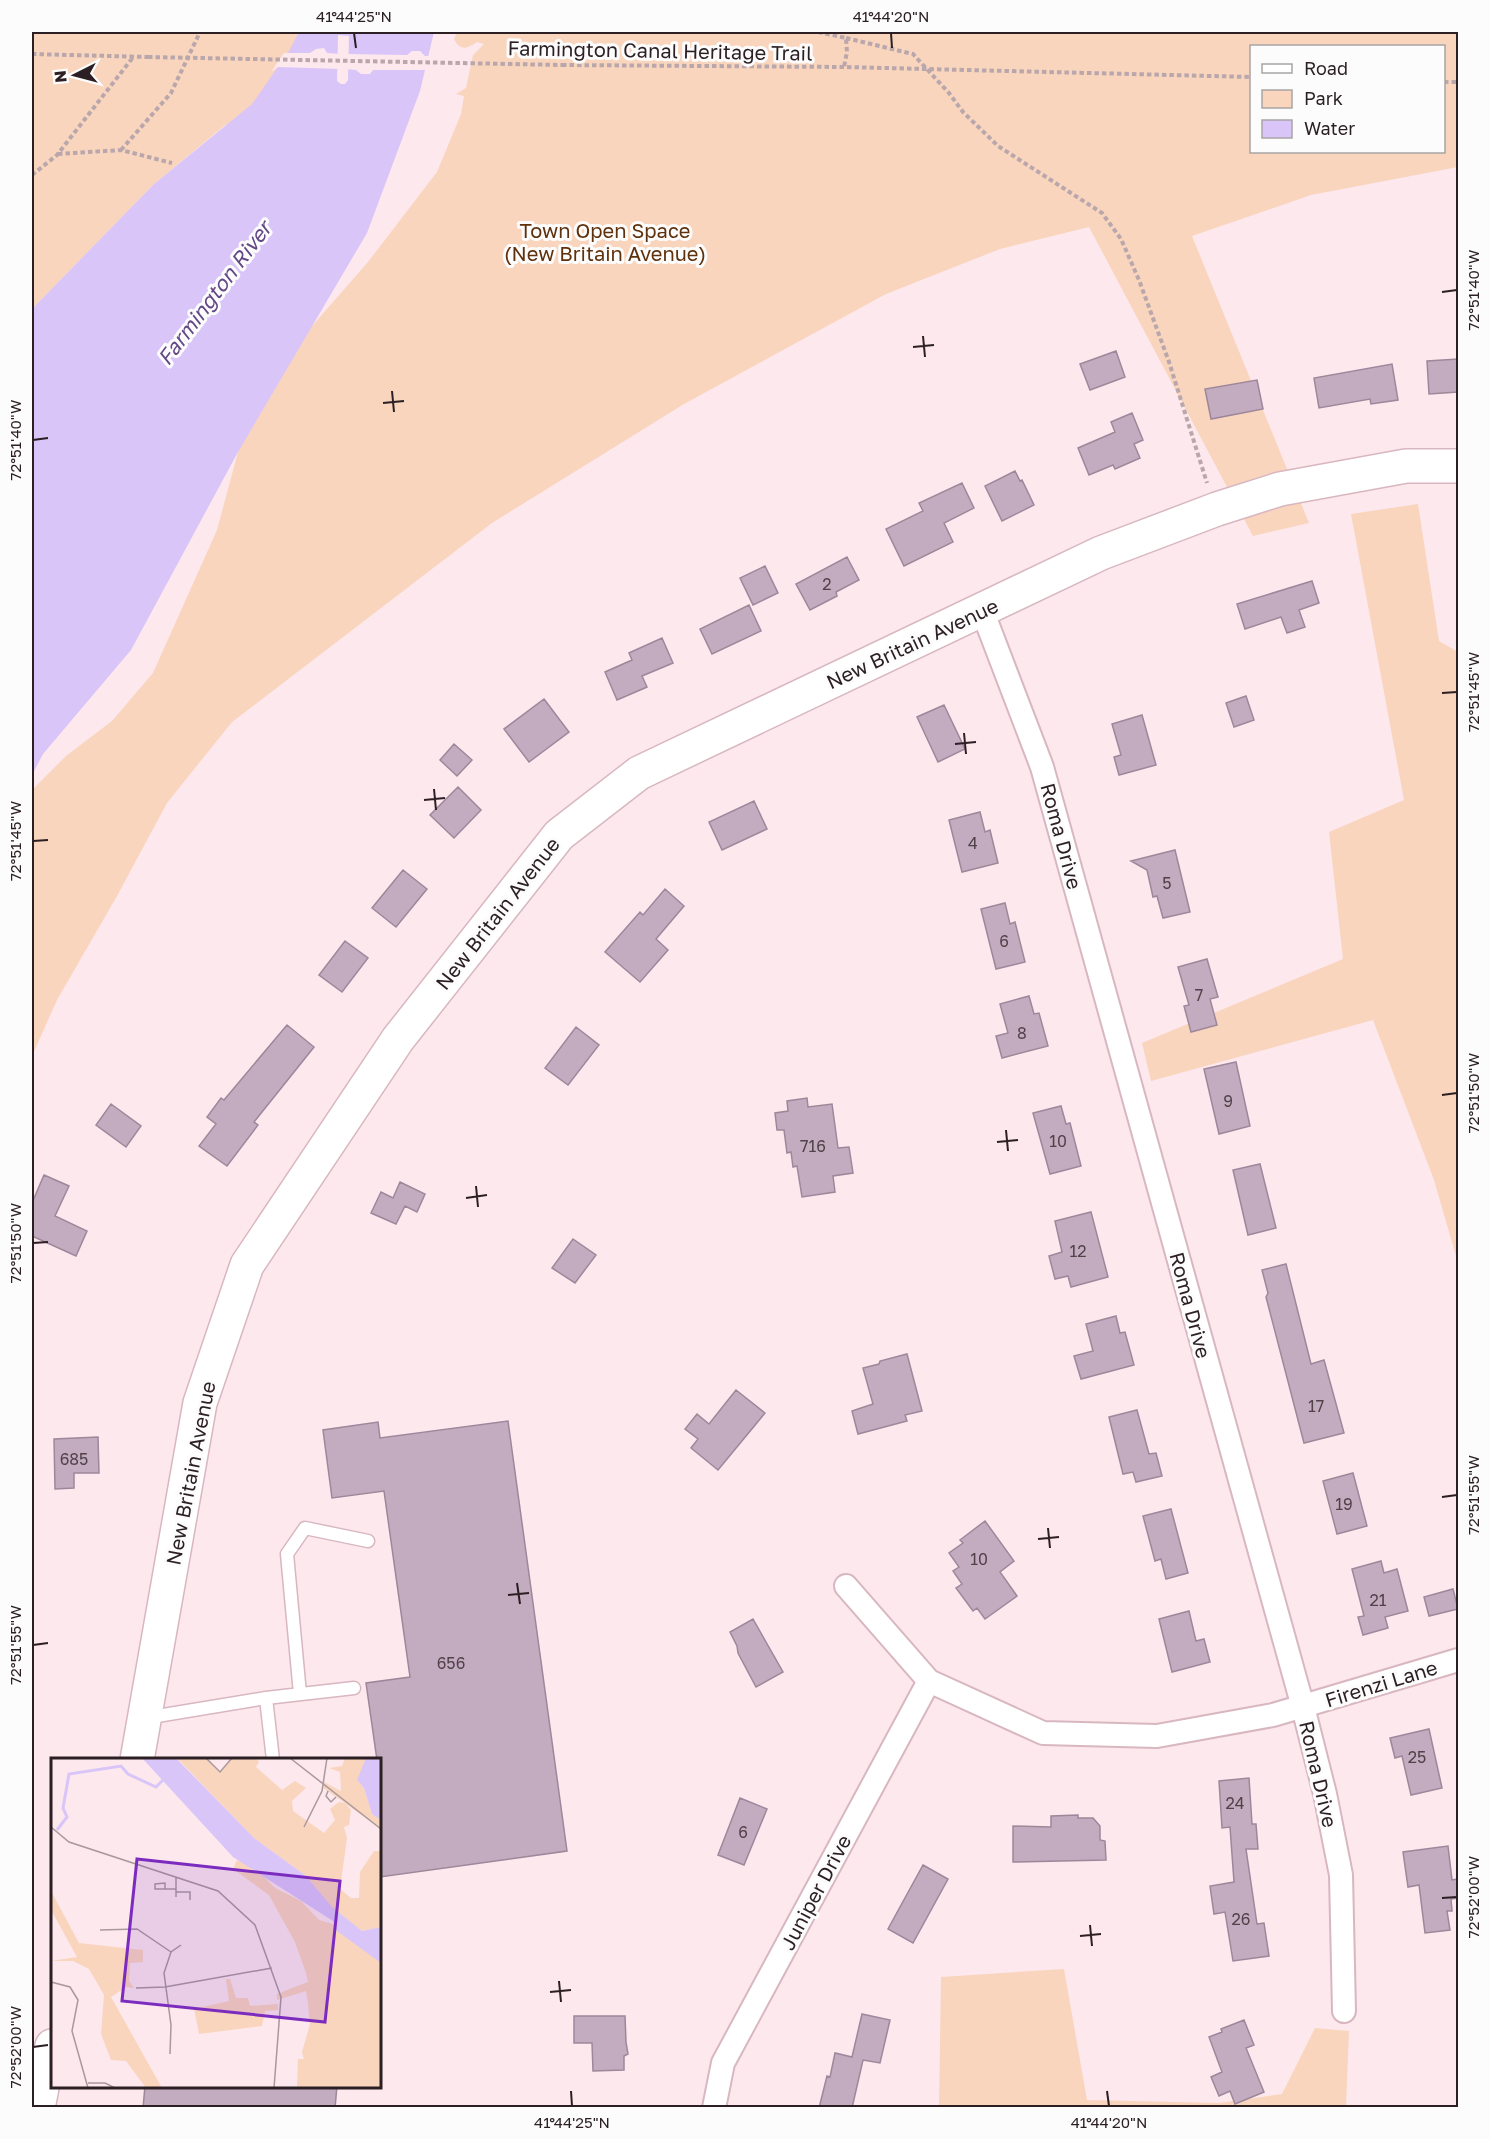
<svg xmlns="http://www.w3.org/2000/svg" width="1490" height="2139" viewBox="0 0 1490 2139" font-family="'Golos Text',sans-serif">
  <rect width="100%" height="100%" fill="#fde8ee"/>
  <!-- green -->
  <path fill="#f9d5bd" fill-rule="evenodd" d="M32,32h268l8,48 -84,46 -70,58 -122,125z
    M457,32h1001v135l-147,28 -119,41 117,287 -56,13 -164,-309 -89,22 -114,45 -202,110 -192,119 -260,199 -65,81 -50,93 -60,104 -25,56v-266l34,-34 46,-35 41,-48 64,-143 21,-78 20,-64 110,-126 69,-90 24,-58 3,-18 -8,-2 10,-6 7,-33 11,-11 -7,-2c-10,7 -17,9 -23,-3zM1252,46h192v106h-192z
    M1418,504l21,137 19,11v611l-24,-83 -61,-160 -222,61 -9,-38 201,-84 -14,-127 75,-32 -53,-286z
    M1064,1969l23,131 132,3 63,-9 33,-66 34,3 -3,76 -407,1 2,-131z"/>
  <!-- water -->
  <path fill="#d9c5f8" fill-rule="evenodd" d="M299,32h135l-14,59 -53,142 -129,219 -107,198 -88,104 -11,21v-466l122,-125 98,-80 37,-53zM338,35l11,1 -1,44 -3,4h-4l-4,-3z"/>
  <!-- pier -->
  <path fill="#fde8ee" d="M324,48l3,5 14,1v15l-63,-2 -7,5 13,-19h26l6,-4z
    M412,51h8l5,5h7l-4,14h-55l-3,4h-9l-5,-4 -11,-1v-15l62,1z"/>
  <!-- building -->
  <path fill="#c4acc0" stroke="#9e879a" stroke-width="1.5" d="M1116,351l9,26 -35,13 -10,-26z
    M1458,359v33l-29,2 -2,-33z
    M1392,364l6,36 -27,4 -1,-5 -51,9 -5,-30z
    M1257,380l6,29 -52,10 -6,-30z
    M1132,413l11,27 -9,4 6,14 -25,11 -2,-4 -24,10 -11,-27 37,-16 -4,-10z
    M1015,471l5,10 2,-1 12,25 -32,16 -17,-35z
    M962,483l12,25 -30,15 9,19 -49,24 -18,-37 37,-18 -4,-8z
    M847,557l12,23 -23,12 1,4 -27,14 -14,-26z
    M765,566l13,27 -25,12 -13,-27z
    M1312,581l7,22 -20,7 6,17 -18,6 -6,-16 -36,12 -8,-25z
    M749,605l12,26 -49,23 -12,-25z
    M662,638l11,25 -31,13 5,11 -30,13 -12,-28 27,-12 -3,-7z
    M1246,696l8,24 -20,7 -8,-24z
    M544,699l25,33 -40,30 -25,-33z
    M944,705l21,44 -27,13 -21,-45z
    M1142,715l14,50 -37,10 -5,-18 7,-2 -9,-31z
    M454,744l18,16 -15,16 -17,-16z
    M458,787l23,23 -27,28 -24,-23z
    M754,801l13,28 -45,21 -13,-28z
    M980,812l5,20 5,-2 8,33 -36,9 -13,-52z
    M1175,850l15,62 -27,6 -6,-22 -4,1 -6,-27 -16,-9z
    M403,870l24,19 -31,38 -24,-19z
    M665,889l19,17 -28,33 12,11 -28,32 -35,-30 35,-40 3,3z
    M1005,903l5,21 5,-2 10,40 -29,7 -15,-60z
    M345,941l23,17 -26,34 -23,-17z
    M1207,959l11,38 -8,2 7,26 -26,7 -7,-26 5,-1 -11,-38z
    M1029,996l5,18 5,-1 9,33 -46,12 -6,-22 12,-3 -8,-29z
    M287,1025l27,22 -60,75 4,3 -31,41 -28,-20 17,-22 -9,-7 14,-19 3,2z
    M576,1027l23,18 -31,40 -23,-17z
    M1236,1062l14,64 -31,8 -15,-65z
    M807,1098l1,9 24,-3 6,44 11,-1 4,26 -20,3 2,16 -33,5 -5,-31 -4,1 -2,-15 -4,1 -3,-23h-7l-2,-17 13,-2 -1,-10z
    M111,1104l30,22 -15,21 -30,-22z
    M1061,1106l5,18 4,-1 11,43 -31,8 -17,-61z
    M1260,1164l16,64 -28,7 -15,-65z
    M44,1175l25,11 -14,30 32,15 -11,25 -44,-20v-33z
    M400,1182l25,12 -8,18 -12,-6 -9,18 -25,-11 10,-21 12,6z
    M1091,1212l17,65 -37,10 -3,-11 -13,3 -6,-23 13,-4 -7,-31z
    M573,1239l23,16 -21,28 -23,-15z
    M1286,1264l25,100 13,-4 20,73 -40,10 -38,-146 2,-4 -6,-23z
    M1116,1316l4,17 5,-1 9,33 -53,14 -7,-23 19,-5 -7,-27z
    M907,1354l15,57 -17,4 2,6 -49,13 -6,-23 21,-7 -10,-36 16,-4 1,-3z
    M736,1390l29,23 -47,57 -27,-22 7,-9 -13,-10 12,-15 12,10z
    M1137,1410l12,44 7,-1 6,23 -26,6 -3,-10 -10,2 -14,-57z
    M508,1421l59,430 -187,26v-117h-3l-11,-77 44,-6 -26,-186 -52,7 -9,-68 55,-8 2,16z
    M98,1437l1,36h-25v15l-19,1 -1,-50z
    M1353,1473l14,53 -30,8 -14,-53z
    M1171,1509l17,64 -22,6 -5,-20 -6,2 -12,-45z
    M985,1521l29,40 -14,11 17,24 -32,23 -8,-11 -4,3 -17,-23 6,-4 -9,-13 6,-4 -10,-14 14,-10 -3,-3z
    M1381,1561l3,12 13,-4 11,42 -23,6 3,11 -25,7 -5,-18 6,-1 -12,-47z
    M1453,1589l5,20 -29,7 -5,-19z
    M1189,1611l7,30 8,-2 6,23 -38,10 -13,-53z
    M753,1619l30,53 -27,15 -18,-34 -1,-7 -7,-14z
    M1429,1729l13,59 -31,7 -9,-39 -7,2 -5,-20z
    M1249,1778l3,46h4l2,25h-12l11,75 7,-1 5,33 -36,5 -8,-49 -11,2 -4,-28 24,-4 -4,-55 -8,1 -3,-47z
    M740,1798l27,11 -23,56 -26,-10z
    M1078,1815v3h15l7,8v14l5,1 1,19 -93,2v-36l38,1v-11z
    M1448,1846l4,34 6,-1v19l-7,1 1,12h-5l3,19 -25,3 -6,-48 -11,2 -5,-35z
    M923,1865l25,14 -35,64 -25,-14z
    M862,2014l28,6 -10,43 -17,-3 -11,48h-33l8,-32 3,1 5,-24 17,4z
    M574,2016h51l1,26 2,12 -4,2v14l-31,1 -1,-28h-18z
    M1244,2020l10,25 -8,3 18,44 -29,12 -5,-13 -11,5 -8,-19 11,-5 -13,-35 13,-5 -1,-3z
    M145,2086h192l-2,22h-192z"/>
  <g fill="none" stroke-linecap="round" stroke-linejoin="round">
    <!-- lane casing -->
    <g stroke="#d8b7c0" stroke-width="15">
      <path id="lane" d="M300,1694l-13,-140 18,-26 63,13
        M266,1698l7,62
        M145,1718l121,-20 88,-10"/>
    </g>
    <!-- street casing -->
    <g stroke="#d8b7c0" stroke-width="26">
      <path id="street" d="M982,610l60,157 261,940 22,87 16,81 3,136
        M846,1586l83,95 114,52 114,3 116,-21 185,-55
        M714,2108l9,-45 206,-382"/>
    </g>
    <!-- secondary casing -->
    <g stroke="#d8b7c0" stroke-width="36">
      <path id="secondary" d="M137,1760l63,-357 47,-138 151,-226 161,-204 80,-62 462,-220 116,-44 63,-20 126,-23h52
        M38,2108l8,-41 6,-21"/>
    </g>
    <!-- path -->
    <path stroke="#b9a7ac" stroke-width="4" stroke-dasharray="4.5 3" stroke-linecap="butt" d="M818,32l28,6 1,14 -3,15
      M846,38l67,16 36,39 14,19 35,34 104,67 19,26 18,41 30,82 38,121
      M32,54l116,3
      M562,65l282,2 408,10
      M1444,82h14
      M121,150l50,-57 29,-61
      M58,154l63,-4 51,13
      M32,175l25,-20 77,-99"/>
    <!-- lane -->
    <use href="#lane" stroke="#fff" stroke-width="12"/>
    <!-- street -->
    <use href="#street" stroke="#fff" stroke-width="22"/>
    <!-- secondary -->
    <use href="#secondary" stroke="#fff" stroke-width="33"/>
    <!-- path-bridge -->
    <path stroke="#b9a7ac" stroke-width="4" stroke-dasharray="4.5 3" stroke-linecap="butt" d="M148,57l414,8"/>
  </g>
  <!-- ticks -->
  <path fill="none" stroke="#2b1f23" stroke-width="2" d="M354,33l2,15M891,33l1,15M1442,292l15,-2M923,336l2,21M913,347l21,-2M392,391l2,21M383,403l21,-2M33,440l15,-2M1442,693l15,-1M964,733l2,21M955,744l21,-2M434,789l2,21M424,800l21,-2M33,841l15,-1M1442,1095l15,-2M1006,1130l2,21M997,1142l21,-2M476,1186l2,21M466,1198l21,-3M33,1243l15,-1M1442,1497l15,-2M1048,1528l2,20M1038,1539l21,-2M517,1583l3,21M508,1595l21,-2M33,1645l15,-2M1442,1898l15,-1M1090,1925l2,21M1080,1936l21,-2M559,1981l2,21M550,1992l21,-2M33,2047l15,-2M571,2091l1,15M1107,2091l2,15"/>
  <g text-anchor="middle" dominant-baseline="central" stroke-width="6" stroke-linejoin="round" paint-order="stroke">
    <!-- number labels -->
    <g font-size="16" fill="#51424a">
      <text x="827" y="584">2</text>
      <text x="973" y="843">4</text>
      <text x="1167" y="883">5</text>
      <text x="1004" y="941">6</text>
      <text x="1199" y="995">7</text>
      <text x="1022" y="1033">8</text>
      <text x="1228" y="1101">9</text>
      <text x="1058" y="1141">10</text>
      <text x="813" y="1146">716</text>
      <text x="1078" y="1251">12</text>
      <text x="1316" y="1406">17</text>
      <text x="74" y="1459">685</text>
      <text x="1344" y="1504">19</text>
      <text x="979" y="1559">10</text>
      <text x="1378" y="1600">21</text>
      <text x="451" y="1663">656</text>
      <text x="1417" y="1757">25</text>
      <text x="1235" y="1803">24</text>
      <text x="743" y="1832">6</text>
      <text x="1241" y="1919">26</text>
    </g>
    <!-- street labels -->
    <g font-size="20" fill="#2b1f23" stroke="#fcfcfc">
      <text transform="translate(660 50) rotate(1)">Farmington Canal Heritage Trail</text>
      <text transform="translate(912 643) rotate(-25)">New Britain Avenue</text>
      <text transform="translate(1062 836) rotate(75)">Roma Drive</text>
      <text transform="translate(497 913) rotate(-52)">New Britain Avenue</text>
      <text transform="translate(1191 1305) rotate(75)">Roma Drive</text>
      <text transform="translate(190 1473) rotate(-79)">New Britain Avenue</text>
      <text transform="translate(1381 1683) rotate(-17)">Firenzi Lane</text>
      <text transform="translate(1319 1774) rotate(77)">Roma Drive</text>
      <text transform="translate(815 1892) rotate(-62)">Juniper Drive</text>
    </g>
    <!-- park labels -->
    <g font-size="20" fill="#5f310c" stroke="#fcfcfc">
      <text x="605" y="230">Town Open Space<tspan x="605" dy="23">(New Britain Avenue)</tspan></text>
    </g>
    <!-- water labels -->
    <g font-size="21" font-style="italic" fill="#634786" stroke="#fcfcfc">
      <text transform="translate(214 293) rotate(-53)">Farmington River</text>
    </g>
  </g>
  <!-- overview -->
  <g transform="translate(51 1758)">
    <rect width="330" height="330" fill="#fde8ee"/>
    <path d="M126,0h29l14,14 12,-14h24l3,4 -3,5 26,23 13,-9 11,7 -14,13 1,10 31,22 11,-13 -5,-11 9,-7 6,1 -22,-15 1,-6 17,9 -1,-19 -11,-4 13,-2 3,-8h21l-8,23 6,7 8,26 9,6v9l-35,-25 5,6 -2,15 -5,2 3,11 -7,51 11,9h8l1,-26 14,-21h7v76l-19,4 -28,-22 -9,-3 1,-6 -20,-24 -52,-38zM186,102l18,8 20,20 26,13 18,19 14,4 48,37v127h-84l1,-29h6l-2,-7 8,-28 -2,-21 -2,-12 -29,9v-6l31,-12 -2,-9 -11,-31 -26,-47 -36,-26zM0,133l28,52 64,7v12l-13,1 -1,18 5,7 -8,-1 -15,10 51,91h-16l-20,-27 -15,-1 -10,-26 3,-39 -15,-26 -16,-8h-22l26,-4 -26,-47zM175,221h4l6,19h12l2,8 28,-2v6l-13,1 -3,15 -63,8 -5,-25 35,-8z" fill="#f9d5bd"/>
    <path d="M91,0l35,1 77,79 52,38 26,31 30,24 19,-4v36l-44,-32 -4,-10 -100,-64zM315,0h15v62l-9,-6 -8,-26 -7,-8z" fill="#d9c5f8"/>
    <path fill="none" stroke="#d9c5f8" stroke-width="3" d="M6,72l10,-13 -4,-9 6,-34 52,-8 7,8 28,13 8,-8"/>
    <path fill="none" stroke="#a9989d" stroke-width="1.5" d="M155,0l14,14 12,-14M239,0l91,71M277,33l-2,5 5,6 5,-5M0,69l18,15 149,49 37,34 26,72 -7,91M253,69l18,-36 5,-33M125,119v20M114,131v-6l-10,1v5h21M125,134h14v8M49,172l37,-1 34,23M0,224l19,5 8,13 -6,31 16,57M85,230l29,-1 107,-19M119,296l1,-29 -7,-52 7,-21 10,-7M37,325h17l10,5"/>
    <path fill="#7b2cbf" fill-opacity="0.15" stroke="#7b2cbf" stroke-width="3" d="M86,101l203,22 -15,141 -203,-21z"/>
    <rect width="330" height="330" fill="none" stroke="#2b1f23" stroke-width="3"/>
  </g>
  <!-- border -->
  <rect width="1490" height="2139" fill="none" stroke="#fcfcfc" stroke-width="66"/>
  <!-- legend -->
  <rect x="1250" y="45" width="195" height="108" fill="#fcfcfc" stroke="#a8a4a5" stroke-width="1.5"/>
  <rect x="1262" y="64" width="30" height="9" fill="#ffffff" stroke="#a8a4a5" stroke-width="1.5"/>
  <text x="1304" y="75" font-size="18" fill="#2b1f23">Road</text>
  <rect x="1262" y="90" width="30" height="18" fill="#f9d5bd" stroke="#a8a4a5" stroke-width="1.5"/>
  <text x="1304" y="105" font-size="18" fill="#2b1f23">Park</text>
  <rect x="1262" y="120" width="30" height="18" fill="#d9c5f8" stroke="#a8a4a5" stroke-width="1.5"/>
  <text x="1304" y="135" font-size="18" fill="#2b1f23">Water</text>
  <!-- north arrow -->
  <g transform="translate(75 75) rotate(264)" stroke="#fcfcfc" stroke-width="4.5" paint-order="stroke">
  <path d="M0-4.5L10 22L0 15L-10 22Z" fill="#2b1f23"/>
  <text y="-9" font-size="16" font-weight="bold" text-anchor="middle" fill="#2b1f23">N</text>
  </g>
  <rect x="33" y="33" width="1424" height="2073" fill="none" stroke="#2b1f23" stroke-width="2"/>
  <g font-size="15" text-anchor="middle" fill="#2b1f23">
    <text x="354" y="22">41°44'25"N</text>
    <text x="891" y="22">41°44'20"N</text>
    <text transform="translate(1474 290) rotate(-90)" y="5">72°51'40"W</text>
    <text transform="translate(16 440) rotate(-90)" y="5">72°51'40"W</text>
    <text transform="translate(1474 692) rotate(-90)" y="5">72°51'45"W</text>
    <text transform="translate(16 841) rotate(-90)" y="5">72°51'45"W</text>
    <text transform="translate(1474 1093) rotate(-90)" y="5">72°51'50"W</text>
    <text transform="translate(16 1243) rotate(-90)" y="5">72°51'50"W</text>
    <text transform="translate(1474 1495) rotate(-90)" y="5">72°51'55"W</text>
    <text transform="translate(16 1645) rotate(-90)" y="5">72°51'55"W</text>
    <text transform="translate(1474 1897) rotate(-90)" y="5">72°52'00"W</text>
    <text transform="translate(16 2047) rotate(-90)" y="5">72°52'00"W</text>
    <text x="572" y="2128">41°44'25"N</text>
    <text x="1109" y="2128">41°44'20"N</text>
  </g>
</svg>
